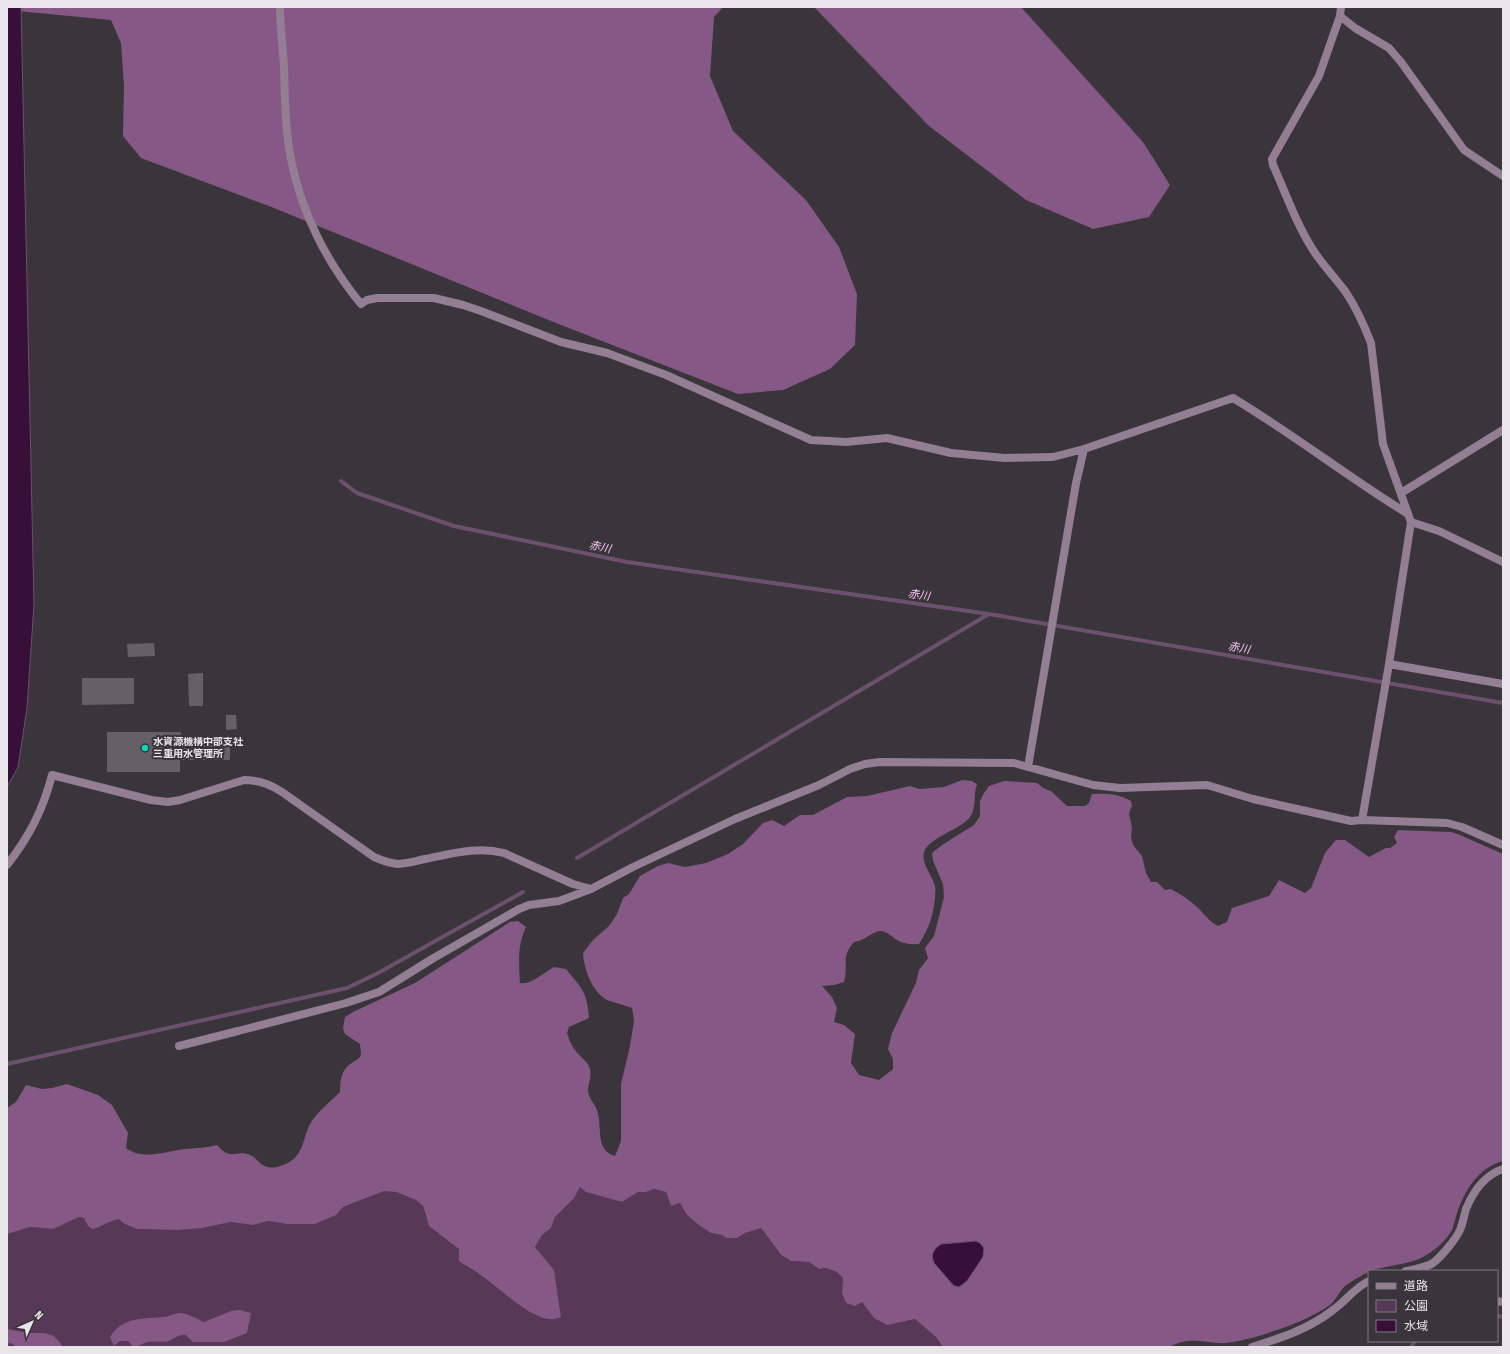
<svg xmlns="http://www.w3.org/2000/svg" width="1510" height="1354" viewBox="0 0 1510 1354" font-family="'Fira Sans Condensed','Noto Sans JP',sans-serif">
  <rect width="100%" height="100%" fill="#3a353a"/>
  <!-- green -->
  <path fill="#573957" d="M580,1187l6,5 36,10 16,-10h8l8,-3 12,3 5,14 9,-3 7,12 24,18 11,2 4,3h11l8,-5 16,-5 20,28 10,5 18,1 10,7 7,-1 11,4 6,6 -1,15 20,9 12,16 34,3 7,-2 21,18 7,10h-936v-113l23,-7 23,2 26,-12 5,1 4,8 13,1 9,-7 8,-1 7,5 12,5 41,1 24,-2 29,-6 21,3 16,-4 19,3 49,-9 7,-8 41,-16 12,1 20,8 7,6 2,10 11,16 10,5 13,12v12l7,6 14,7 33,26 48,17 -7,-47 -19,-23 7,-12 9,-7 4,-11 19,-19z"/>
  <!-- forest -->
  <path fill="#855886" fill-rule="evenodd" d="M7,7h716l-9,10 -4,59 23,55 73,69 33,47 18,47 -2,51 -25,24 -47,21 -45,4 -177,-69 -292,-119 -128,-48 -18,-22 1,-50 -3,-43 -10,-23 -104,-10z
    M814,7h207l122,135 27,43 -21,32 -56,12 -67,-29 -97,-74z
    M962,780l10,1 5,3c-4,10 0,24 -7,33 -8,12 -41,20 -46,35 -3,12 8,22 11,34 1,4 0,8 0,12 -2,19 -6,30 -16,46 -8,1 -15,0 -22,-4 -6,-3 -9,-9 -17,-9 -9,1 -15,10 -26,11 -14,16 -5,22 -10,40l-10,3 -12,1 10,11 5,11 -3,14 10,3 11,9 -4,29 8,12 20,5 14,-11v-10l-5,-10 4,-16 24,-50 3,-13 9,-12 -3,-10 9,-12 10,-39 -1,-13 -10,-23 -1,-8 10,-8 32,-20 6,-9v-15l4,-8 5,-7 15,-5 33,2 6,5 8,3 16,15h18l4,-3 3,-9c13,-1 28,0 39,7l1,5 -3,7 3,15 -1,9 2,8 9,11 4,17 5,9h6l8,8 6,-1c9,5 19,11 26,18 7,7 12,14 21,19l9,-4 5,-14 37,-12 10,-16 26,13 6,-5 14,-35 11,-13h9l24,17 17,-9h4l7,-5 -3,-6 4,-7 53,2 9,3 43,19v307c-25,7 -38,29 -46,52 -2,6 -3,12 -5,17 -6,11 -18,21 -29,27 -12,7 -39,9 -53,14 -6,3 -18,10 -25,15 -6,6 -9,14 -15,19 -23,16 -52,25 -78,33 -11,2 -23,6 -33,5 -22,-1 -29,-6 -50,4h-226l-7,-10 -21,-18 -28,6 -13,-7 -12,-16 -7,4 -9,-3 -4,-10 1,-15 -6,-6 -11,-4 -7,1 -10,-7 -18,-1 -10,-6 -20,-27 -16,5 -8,5h-11l-4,-3 -11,-2 -12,-8 -12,-10 -7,-12 -9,3 -5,-14 -12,-3 -8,3h-8l-16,10 -36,-10 -6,-5 -6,11 -19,19 -4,11 -9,7 -7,12 19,23 7,47c-3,1 -8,3 -12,2 -20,-2 -50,-31 -67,-43 -7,-6 -16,-9 -23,-15v-12l-30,-23 -6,-20 -7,-6 -20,-8 -12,-1 -41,16 -7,8 -21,9h-28l-19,-3 -15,4 -22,-3 -29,6 -24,2 -41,-1 -12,-5 -7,-5c-10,2 -16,8 -25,10l-5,-3 -4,-8 -5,-1 -26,12 -23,-2 -23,7v-126l9,-6 10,-17 16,4 10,-1 15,-4 31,11 14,10 16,28 -2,15c17,13 41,3 59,1 11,-1 21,-1 32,-4 15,17 18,4 33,10 6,2 9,9 15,11 4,2 11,2 15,0 27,-7 21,-32 34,-48 7,-9 18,-18 26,-26 0,-10 1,-21 9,-27 4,-4 11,-5 12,-11 0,-3 -1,-7 -1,-10l-15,-10 -2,-6 2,-11 8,-5 62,-29 95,-61 8,-1 8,6c-9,19 -7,36 -6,56 12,2 24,-11 34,-16l12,2c16,20 21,22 23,49l-20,9 -2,6c2,6 4,12 8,17 5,7 13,11 15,19 2,8 -2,15 -2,22 1,8 7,13 9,19 6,16 -3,40 18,46l6,-15v-57l9,-38 4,-25 -2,-13c-8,-3 -17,-5 -25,-8 -15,-8 -23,-31 -24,-47l10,-13 16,-14 8,-12 6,-16 6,-4 11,-18 18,-10 10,-3 17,4 21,-4 22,-9 15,-10 20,-21 9,-3 12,6 16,-11h13l34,-18 20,-1 43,-10 10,3 24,-2zM976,1241l8,7 -1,9 -16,24 -8,6 -5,-1 -20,-23c-4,-9 1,-13 7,-19z
    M240,1310l11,3 -4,20 -23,9h-31l-7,-7c-8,0 -9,2 -15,5 -7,4 -16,0 -23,2 -6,1 -9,5 -15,5l-5,-6h-8l-6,5 -4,-9c13,-21 33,-18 55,-20 5,-1 11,-4 15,-4 7,0 17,6 24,9l27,-11z
    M7,1329l21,4h16l10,3 8,9 -2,2h-43l-6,-4 -4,1z"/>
  <!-- water -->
  <path fill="#370f39" stroke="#6c506e" d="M7,7h14l13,597 -7,104 -9,59 -11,20z
    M976,1241l4,2 4,5 -1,9 -16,24 -8,6 -5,-1 -20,-23c-4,-9 0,-14 7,-19z"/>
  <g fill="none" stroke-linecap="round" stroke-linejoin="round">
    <!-- stream -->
    <path stroke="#6c506e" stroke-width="4" d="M341,481l16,12 97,33 173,36 362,52 514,89
      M577,858l412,-244
      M7,1064l340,-76 31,-15 145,-81
      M1497,1316l6,1
      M1411,1347l4,-6"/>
  </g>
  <!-- building -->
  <path fill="#646064" d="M154,643l1,13 -27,1 -1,-13z
    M203,673v33h-14l-1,-32z
    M82,678h52v26l-52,1z
    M226,715h10l1,14 -11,1z
    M107,732h74l-1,7 50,-1v22h-50v12h-73z"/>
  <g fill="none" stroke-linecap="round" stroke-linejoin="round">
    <!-- lane -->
    <path stroke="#937e93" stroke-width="8" d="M179,1046l59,-15"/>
    <!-- street -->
    <path stroke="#937e93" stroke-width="8" d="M280,7c0,20 3,41 4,61 1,30 1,61 7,91 10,53 36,104 70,145l6,-4 10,-2h57l29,7 18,6 80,31 46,11 59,22 145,65 35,2 41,-4 64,15 54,5 48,-1 31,-8 149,-51c60,36 115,79 175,116
      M1341,7l-1,9 -21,60 -47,83 1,6c13,29 24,61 42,88 9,13 20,25 30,38 11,16 19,34 26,52l12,101 28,78 -22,142 -27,156
      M1340,16l15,12 34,20 12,14 63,88 39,26
      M1401,493l102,-63
      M1411,522l28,9 64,31
      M1389,664l114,20
      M1028,767l48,-284 8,-34
      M7,865c22,-28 36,-55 45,-90l99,25 17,2 12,-2 64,-20c14,0 26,4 38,12l92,65c7,3 15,6 23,7 9,0 19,-3 28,-5 26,-5 52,-13 79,-6l69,31 18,5
      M238,1031l108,-28 33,-11 53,-33 87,-50 10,-4 30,-4 32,-12 42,-22 102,-48 84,-34 31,-16 15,-5 15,-2 134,1 79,22 27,3 87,-3 46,14 98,22 11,-1 85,3 15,4 41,18
      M1406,1271c9,-2 19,-3 27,-8 8,-6 23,-24 27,-33 3,-7 4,-14 6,-21 7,-17 19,-34 37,-40
      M1497,1301l6,1
      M1252,1347c29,-9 57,-18 81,-37 13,-9 21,-22 36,-29"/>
  </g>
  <!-- markers -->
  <circle fill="#0dd5b5" stroke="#3a353a" stroke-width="1.5" cx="145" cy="748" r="4"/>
  <g text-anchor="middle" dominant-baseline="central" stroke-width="4" stroke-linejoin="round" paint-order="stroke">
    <!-- poi labels -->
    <g font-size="10" font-weight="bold" fill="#e9e6e9" stroke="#3a353a" text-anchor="start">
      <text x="153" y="742">水資源機構中部支社<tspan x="153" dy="12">三重用水管理所</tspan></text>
    </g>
    <!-- water labels -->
    <g font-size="11" font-style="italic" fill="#fec7fe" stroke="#3a353a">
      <text transform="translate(600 547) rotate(12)">赤川</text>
      <text transform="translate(919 595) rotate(8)">赤川</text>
      <text transform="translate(1239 648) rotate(10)">赤川</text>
    </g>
  </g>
  <!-- border -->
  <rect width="1510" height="1354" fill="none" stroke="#e9e6e9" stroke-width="16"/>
  <!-- legend -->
  <rect x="1368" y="1270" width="130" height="72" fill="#3a353a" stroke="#807c80"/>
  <rect x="1376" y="1283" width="20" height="6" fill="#937e93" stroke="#807c80"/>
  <text x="1404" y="1290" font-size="12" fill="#e9e6e9">道路</text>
  <rect x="1376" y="1300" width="20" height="12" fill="#573957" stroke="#807c80"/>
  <text x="1404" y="1310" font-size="12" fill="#e9e6e9">公園</text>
  <rect x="1376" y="1320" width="20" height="12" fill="#370f39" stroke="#807c80"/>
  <text x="1404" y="1330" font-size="12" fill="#e9e6e9">水域</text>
  <!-- north arrow -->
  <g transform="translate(32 1322) rotate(45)" stroke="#3a353a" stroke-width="3" paint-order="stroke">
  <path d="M0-3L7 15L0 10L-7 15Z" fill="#e9e6e9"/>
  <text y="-6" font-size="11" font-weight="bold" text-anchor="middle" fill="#e9e6e9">N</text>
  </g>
</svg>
